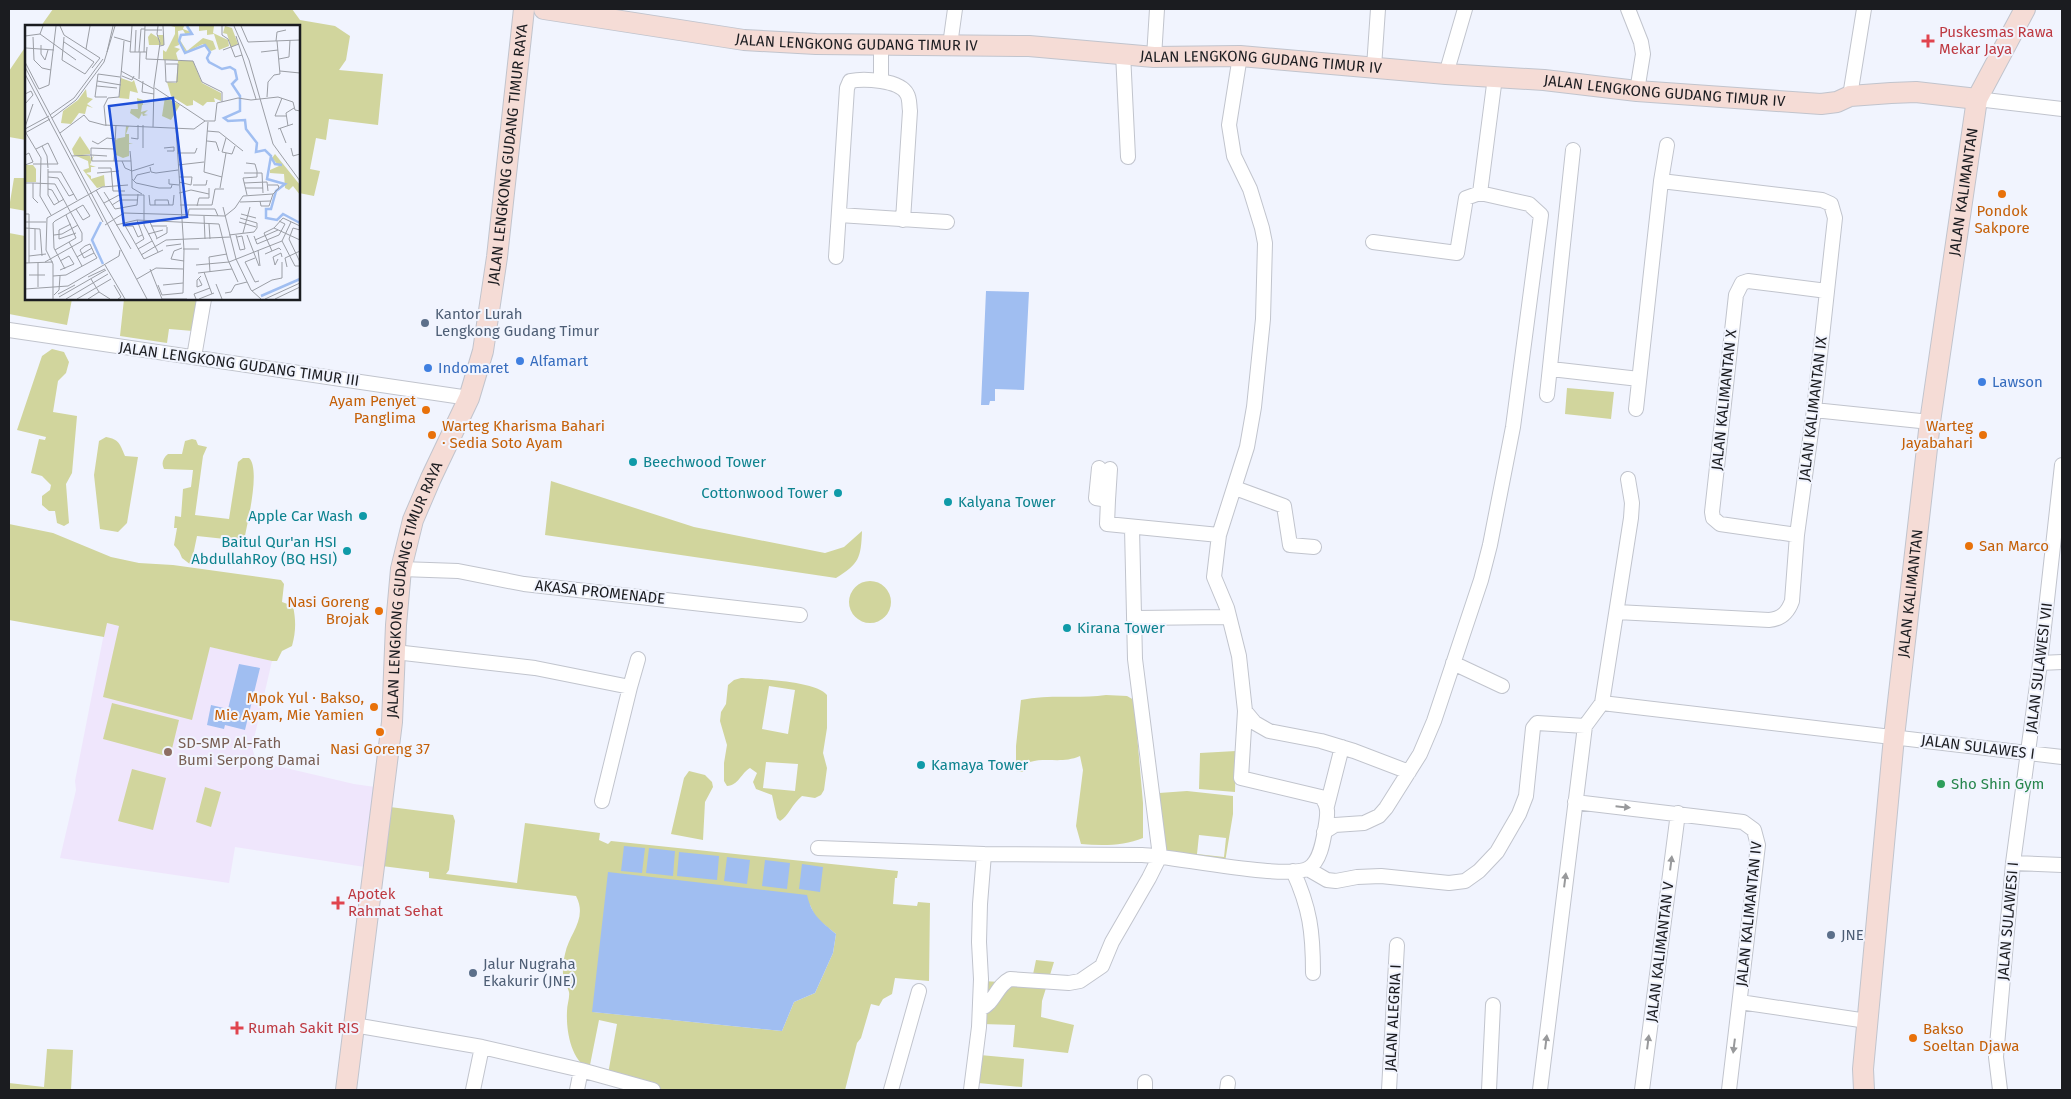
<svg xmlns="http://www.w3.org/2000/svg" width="2071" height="1099" viewBox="0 0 2071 1099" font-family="'Fira Sans',sans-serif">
  <rect width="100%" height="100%" fill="#f1f4fe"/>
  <!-- education -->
  <path fill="#efe6fc" d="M106,623l166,38 -20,86 4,14 98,23 21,3 -10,80 -130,-20 -6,36 -169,-25 16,-68 -1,-9z"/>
  <!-- green -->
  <path fill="#d1d59d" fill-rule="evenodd" d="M53,9h239l8,11 35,6 15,10 -4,24 -7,10 44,4 -5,51 -49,-6 -3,21 -10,-2 -6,31 10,2 -6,25 -15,-3v-167h-258z
    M26,46v94l-17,-3v-66z
    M14,178h12v33l-17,-3z
    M26,232v67h46l-5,26 -58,-11v-81l16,3z
    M124,299h75l-6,32 -24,-2 -2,14 -47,-7z
    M52,349l12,3 5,10 -3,11 -8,8 -5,31 24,4 -5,57 -6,11 3,39 -5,3 -7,-3 -2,-12h-6l-7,-6v-9l8,-6 1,-5 -9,-9 -11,-3 8,-34 6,1 1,-3 -29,-7 25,-74z
    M1567,388l47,4 -3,27 -46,-5z
    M106,437c13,2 14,7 19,19l13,1 -11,66 -9,9 -18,-3 -6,-54 5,-34z
    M192,439l4,1 2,5 9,2 -4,9 -8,59 34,4 9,-57 5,-4h6c12,11 -2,66 -5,83l-47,-5 -6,29 -9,-7 -3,-7 -5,-6 3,-17h-3l1,-12 6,1 2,-28 8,-2 2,-17 -29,-1c-3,-6 -1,-11 4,-15h14l3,-13z
    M551,481l143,46 131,26 19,-6 18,-16c-1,27 -3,33 -26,47l-291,-43z
    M9,524l44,9 58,24 28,6 34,2 108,15 3,4 -2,18 11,4c3,14 3,26 -1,40l-10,5 -5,10h-5l-62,-14 -18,73 -89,-23 16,-71 -12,-3 -3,14 -95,-17z
    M849 602a21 21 0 1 1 42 0a21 21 0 1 1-42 0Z
    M741,678c18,1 76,3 86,17v33l-4,25 4,15 -3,22 -3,5 -6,3 -13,-2c-10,8 -14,21 -22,25l-3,-3 -5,-23 -16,-6 -3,-7 4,-9 -7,-5c-9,5 -11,17 -23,18l-3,-5v-18l3,-18 -7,-24 1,-9 5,-8 2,-19 6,-5zM769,686l26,4 -7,44 -26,-5zM766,762l32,2 -3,27 -32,-3z
    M1106,695l21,1 7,4 9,103v35c-19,8 -41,8 -62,6l-5,-18 7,-56 -3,-14c-18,8 -33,1 -50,6l-7,10 -7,-1v-25l5,-46c28,-6 57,-1 85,-5z
    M112,703l67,17 -9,37 -67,-18z
    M1236,751l-1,41 -36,-3 1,-36z
    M132,769l34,9 -13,52 -35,-9z
    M689,771l16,4 7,7 1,5 -8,15 -2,38 -32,-6 13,-56z
    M205,787l16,5 -10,35 -15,-5z
    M1187,791l46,5v18l-8,48 -60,-10 -6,-59zM1199,835l27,3 -2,19 -27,-3z
    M390,807l63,8 2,6 -6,49 -3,4 71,9 8,-60 75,10 -1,7 9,4 3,-3 287,30 -1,7h-2l-2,26 24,2 1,-4 12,1 -1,78 -34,-3 -3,16 -9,5 -4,7 -8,-2 -10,34 -4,5 -12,47h-202l-35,-16 9,-50 -18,-4 -10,50c-18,-11 -23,-38 -22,-59 0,-6 3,-14 2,-19 -1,-4 -3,-7 -5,-11 -2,-8 -1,-19 1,-27 4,-21 23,-35 11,-58l-147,-18v-6l-47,-6zM810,905l6,13 20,16 -3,19 -18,40 -21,9 -12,29 -189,-19z
    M1036,960l18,2 -12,39 -1,16 33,8 -6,28 -55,-6 2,-22 -33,-1 2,-43 47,3z
    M47,1049l26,1 -2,40h-62v-7l35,4z
    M980,1055l44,4 -2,28 -44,-4z"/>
  <!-- water -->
  <path fill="#a0bef1" d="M986,291l43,1 -5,98 -29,-1v12h-5l-1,4h-8z
    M239,664l21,4 -15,62 -20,-5 -1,4 -17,-4 4,-20 17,4z
    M624,846l21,2 -3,25 -21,-2z
    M649,848l26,3 -2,25 -27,-3z
    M679,852l40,4 -2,24 -40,-4z
    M727,857l23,3 -3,24 -23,-3z
    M765,860l25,3 -3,26 -25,-3z
    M802,864l21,3 -3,25 -21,-3z
    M608,872l199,23c5,21 14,26 29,39l-3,19 -18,40 -21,9 -12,29 -190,-19z"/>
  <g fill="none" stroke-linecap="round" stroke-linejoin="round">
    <!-- street casing -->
    <g stroke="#c1c4cd" stroke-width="16">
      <path id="street" d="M1628,9l13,33 2,12 -6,37
        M950,45l5,-36
        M1123,53l5,104
        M1154,57l3,-48
        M1374,67l4,-58
        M1446,74l19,-65
        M881,81v-37
        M1850,96l14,-87
        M1977,99l85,10
        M839,215l108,7
        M1373,242l84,11 9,-55 14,-5 15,-116
        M836,257l11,-169 3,-7c14,-3 50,-1 57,13 3,5 2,11 3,17l-7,109
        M9,330l460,68
        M194,357l10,-58
        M1551,369l88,10
        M1547,395l26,-245
        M1636,409l25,-228 6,-36
        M1814,410l116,12
        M1099,468l-3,30 12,2 -1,24 112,11 28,-88 7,-40 9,-88 2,-76 -3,-15 -12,-39 -16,-33 -5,-31 11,-69
        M1235,488l49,18 6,39 24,2
        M1108,500l2,-31
        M1797,535l-77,-11 -7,-6 -1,-6 24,-217 6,-12 6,-2 79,10
        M401,569l57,2 66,13 276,31
        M1617,612l152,8c13,-1 19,-8 23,-19l5,-66 17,-125 21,-192 -4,-14 -9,-4 -161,-19
        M1134,618l94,-1
        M395,652l140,16 95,19 -28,114
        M1453,663l49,23
        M2040,663l22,-1
        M630,687l8,-28
        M1602,703l29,-185 1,-15 -4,-24
        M1245,711l10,12 14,8 52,10 33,10 55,21
        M1575,802l168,20 11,8 4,15 -29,245
        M1327,806l15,-59
        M1324,832l11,-7 29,-2 15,-7 7,-8 34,-54 14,-33 47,-141 9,-35 23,-118 28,-212 -12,-11 -49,-11
        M818,848l166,6 -4,50 -1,38 2,37 -2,48 -8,63
        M984,854l158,1c31,1 146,26 167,13 11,-7 14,-26 16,-38 2,-12 5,-24 -4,-33l-80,-19 4,-67 -6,-55 -12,-48 -13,-31 5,-42
        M2013,863l49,2
        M1308,869l19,11 9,1 21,-4 24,-1 68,7 16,-2 14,-10 18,-19 22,-38 7,-18 7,-68 4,-5 48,3
        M1293,871c17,37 20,61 20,102
        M1740,1002l127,19
        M980,1009c15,-6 16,-23 30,-30l59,4 11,-2 22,-15 10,-24 37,-64 11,-22 -25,-197 -3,-131
        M354,1025l128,22 99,23 72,20
        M473,1090l9,-43
        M577,1090l4,-20
        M891,1090l28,-99
        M1145,1090v-8
        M1227,1090l1,-7
        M1389,1090l8,-145
        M1489,1090l4,-85
        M1540,1090l45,-364 17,-23 460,54
        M1642,1090l36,-277
        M2000,1090l-4,-33 17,-194 27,-200 22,-198"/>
    </g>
    <!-- secondary casing -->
    <g stroke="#c1c4cd" stroke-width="22">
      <g id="secondary">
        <path id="s1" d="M544,9l200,31 72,4 213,2 125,11 86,-1 206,18 98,6 93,11 184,13 16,-2 13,-6 41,-3 25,-1 61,7"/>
        <path id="s2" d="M346,1090l46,-368 4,-97 5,-56 12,-49 18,-42 38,-80 14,-47 14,-94 27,-248"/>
        <path id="s3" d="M1864,1090l-1,-21 31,-332 36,-315 47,-323 48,-90"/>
      </g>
    </g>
    <!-- street -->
    <use href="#street" stroke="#fff" stroke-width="14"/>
    <!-- secondary -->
    <use href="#secondary" stroke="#f5dcd6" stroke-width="20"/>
  </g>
  <!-- one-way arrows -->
  <defs><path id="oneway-solid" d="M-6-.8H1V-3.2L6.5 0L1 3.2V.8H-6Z" transform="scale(1.25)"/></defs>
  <g fill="#98999b">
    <use href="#oneway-solid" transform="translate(1623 807) rotate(6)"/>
    <use href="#oneway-solid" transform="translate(1671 863) rotate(-83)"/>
    <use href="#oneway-solid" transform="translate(1565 880) rotate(-83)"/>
    <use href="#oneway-solid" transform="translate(1546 1042) rotate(-83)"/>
    <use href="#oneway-solid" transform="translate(1648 1042) rotate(-83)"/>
    <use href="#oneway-solid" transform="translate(1734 1046) rotate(97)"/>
  </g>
  <!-- markers -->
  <g fill="#e0444e" stroke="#f1f4fe" stroke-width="2">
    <path d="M1925.5 33.5h5v5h5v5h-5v5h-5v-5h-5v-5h5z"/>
    <path d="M335.5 895.5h5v5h5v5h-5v5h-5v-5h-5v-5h5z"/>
    <path d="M234.5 1020.5h5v5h5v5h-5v5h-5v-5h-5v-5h5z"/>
  </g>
  <g fill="#e8710a" stroke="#f1f4fe" stroke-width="2">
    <circle cx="2002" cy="194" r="5"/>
    <circle cx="426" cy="410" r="5"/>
    <circle cx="432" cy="435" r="5"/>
    <circle cx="1983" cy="435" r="5"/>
    <circle cx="1969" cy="546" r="5"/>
    <circle cx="379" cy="611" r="5"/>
    <circle cx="374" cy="707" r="5"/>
    <circle cx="380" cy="732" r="5"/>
    <circle cx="1913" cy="1038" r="5"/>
  </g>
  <g fill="#5c6f8a" stroke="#f1f4fe" stroke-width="2">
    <circle cx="425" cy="323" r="5"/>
    <circle cx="1831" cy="935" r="5"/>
    <circle cx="473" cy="973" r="5"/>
  </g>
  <g fill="#3f7fe0" stroke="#f1f4fe" stroke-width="2">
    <circle cx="520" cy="361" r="5"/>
    <circle cx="428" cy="368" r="5"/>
    <circle cx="1982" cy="382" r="5"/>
  </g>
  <g fill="#0f9aa8" stroke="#f1f4fe" stroke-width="2">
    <circle cx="633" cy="462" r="5"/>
    <circle cx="838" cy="493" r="5"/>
    <circle cx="948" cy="502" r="5"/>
    <circle cx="363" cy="516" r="5"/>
    <circle cx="347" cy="551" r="5"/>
    <circle cx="1067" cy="628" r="5"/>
    <circle cx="921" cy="765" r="5"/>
  </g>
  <circle fill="#8d6e63" stroke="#f1f4fe" stroke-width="2" cx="168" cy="752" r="5"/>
  <circle fill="#2e9e5b" stroke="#f1f4fe" stroke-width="2" cx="1941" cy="784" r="5"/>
  <g text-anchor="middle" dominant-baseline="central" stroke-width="4" stroke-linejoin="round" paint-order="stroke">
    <!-- health labels -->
    <g font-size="15" fill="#be3a42" stroke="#f1f4fe" text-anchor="start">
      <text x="1939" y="32">Puskesmas Rawa<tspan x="1939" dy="17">Mekar Jaya</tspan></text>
      <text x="348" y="894">Apotek<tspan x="348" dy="17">Rahmat Sehat</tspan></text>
      <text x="248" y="1028">Rumah Sakit RIS</text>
    </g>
    <!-- street labels -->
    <g font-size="15" fill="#1b1c20" stroke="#f1f4fe">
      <text stroke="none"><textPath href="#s1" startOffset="315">JALAN LENGKONG GUDANG TIMUR IV</textPath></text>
      <text stroke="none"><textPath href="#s1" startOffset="720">JALAN LENGKONG GUDANG TIMUR IV</textPath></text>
      <text stroke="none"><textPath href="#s1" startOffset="1125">JALAN LENGKONG GUDANG TIMUR IV</textPath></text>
      <text stroke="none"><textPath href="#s2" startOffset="956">JALAN LENGKONG GUDANG TIMUR RAYA</textPath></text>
      <text stroke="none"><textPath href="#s3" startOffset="904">JALAN KALIMANTAN</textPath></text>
      <text transform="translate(239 364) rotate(8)">JALAN LENGKONG GUDANG TIMUR III</text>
      <text transform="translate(1724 400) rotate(-84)">JALAN KALIMANTAN X</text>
      <text transform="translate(1813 409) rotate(-83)">JALAN KALIMANTAN IX</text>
      <text stroke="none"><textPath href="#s2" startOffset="506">JALAN LENGKONG GUDANG TIMUR RAYA</textPath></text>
      <text transform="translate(600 592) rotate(6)">AKASA PROMENADE</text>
      <text stroke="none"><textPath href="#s3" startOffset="499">JALAN KALIMANTAN</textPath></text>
      <text transform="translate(2039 668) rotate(-83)">JALAN SULAWESI VII</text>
      <text transform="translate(1978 747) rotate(7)">JALAN SULAWES I</text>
      <text transform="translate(1749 914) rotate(-84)">JALAN KALIMANTAN IV</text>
      <text transform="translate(2008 921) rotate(-85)">JALAN SULAWESI I</text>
      <text transform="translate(1660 952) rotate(-83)">JALAN KALIMANTAN V</text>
      <text transform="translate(1393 1018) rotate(-87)">JALAN ALEGRIA I</text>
    </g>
    <!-- food labels -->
    <g font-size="15" fill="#c56008" stroke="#f1f4fe" text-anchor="end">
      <text x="2002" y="211" text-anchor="middle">Pondok<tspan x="2002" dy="17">Sakpore</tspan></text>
      <text x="416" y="401">Ayam Penyet<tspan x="416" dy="17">Panglima</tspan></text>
      <text x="442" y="426" text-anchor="start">Warteg Kharisma Bahari<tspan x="442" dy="17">· Sedia Soto Ayam</tspan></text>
      <text x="1973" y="426">Warteg<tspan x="1973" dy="17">Jayabahari</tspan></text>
      <text x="1979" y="546" text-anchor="start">San Marco</text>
      <text x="369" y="602">Nasi Goreng<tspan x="369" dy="17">Brojak</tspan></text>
      <text x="364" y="698">Mpok Yul · Bakso,<tspan x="364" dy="17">Mie Ayam, Mie Yamien</tspan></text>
      <text x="380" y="749" text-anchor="middle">Nasi Goreng 37</text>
      <text x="1923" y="1029" text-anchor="start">Bakso<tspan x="1923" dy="17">Soeltan Djawa</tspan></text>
    </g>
    <!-- service labels -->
    <g font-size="15" fill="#4e5e75" stroke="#f1f4fe" text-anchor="start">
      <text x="435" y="314">Kantor Lurah<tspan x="435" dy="17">Lengkong Gudang Timur</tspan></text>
      <text x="1841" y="935">JNE</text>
      <text x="483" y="964">Jalur Nugraha<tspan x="483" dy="17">Ekakurir (JNE)</tspan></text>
    </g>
    <!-- shop labels -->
    <g font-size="15" fill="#366cbe" stroke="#f1f4fe" text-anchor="start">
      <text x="530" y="361">Alfamart</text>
      <text x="438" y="368">Indomaret</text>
      <text x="1992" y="382">Lawson</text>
    </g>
    <!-- culture labels -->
    <g font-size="15" fill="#0d838f" stroke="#f1f4fe" text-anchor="start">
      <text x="643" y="462">Beechwood Tower</text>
      <text x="828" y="493" text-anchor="end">Cottonwood Tower</text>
      <text x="958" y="502">Kalyana Tower</text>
      <text x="353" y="516" text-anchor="end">Apple Car Wash</text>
      <text x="337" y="542" text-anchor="end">Baitul Qur'an HSI<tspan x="337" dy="17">AbdullahRoy (BQ HSI)</tspan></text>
      <text x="1077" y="628">Kirana Tower</text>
      <text x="931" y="765">Kamaya Tower</text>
    </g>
    <!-- education labels -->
    <g font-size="15" fill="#785e54" stroke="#f1f4fe" text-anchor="start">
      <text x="178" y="743">SD-SMP Al-Fath<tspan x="178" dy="17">Bumi Serpong Damai</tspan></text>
    </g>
    <!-- leisure labels -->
    <g font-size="15" fill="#27864d" stroke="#f1f4fe" text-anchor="start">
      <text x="1951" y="784">Sho Shin Gym</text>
    </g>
  </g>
  <!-- overview -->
  <g transform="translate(25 25)">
    <rect width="275" height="275" fill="#f1f4fe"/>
    <path d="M146,1h13l-1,3 8,3 -5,3 -3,-5 -5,1 1,14 -5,2 6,2 -4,4 2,7h-15v-10l3,2 9,-18v-7zM174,1h15l-1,7 15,7 1,6 -10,4 -5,-16 -7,1v-5l-8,1zM200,1l7,2 6,16 -7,3 -4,-13 -4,-1zM126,8l9,6 -3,-4h7v10h-15l-1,-8zM178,13l10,3 3,8 -5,2 -8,-7 -17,8 -6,-9v-3l7,11zM153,36h15l9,22 19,10v8l-7,-3 1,4h-8l-4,4 -10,-6v5l-6,1 -16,-10 -4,-14 9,1zM96,53l11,4 2,-2 4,13 -8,-2 -1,8 -10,-1zM61,64l1,8 6,2 -6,5 6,4 -6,-2 -2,8 -6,-1 -8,11 -10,-1 2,-12 15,-11zM140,72l15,8 -9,15 -9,-4zM112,73l6,2v5l10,-2 -11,2 -1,7 7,-2 -4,4 4,1 -5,1 -1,-3 -3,6 -9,-6 1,-4h7zM101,101h3l-3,8h3v9h4l-4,1v12l-6,2 -9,-4 1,-14h3l-3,-1 10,-2zM55,111l10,15v3l-8,1 8,1 1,3 3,-4 -4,10 6,2h-5v5l-5,1 5,3v3l13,-4 1,11 -8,2 -14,-18 6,-2 -1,-7 -14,-6 -2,-6zM250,129l25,31v10l-7,-9 -4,4 -4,-2 -1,-14 -14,-1v-3l9,-4 -7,-8zM0,140h8l3,4v13h-11z" fill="#d1d59d"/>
    <path fill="none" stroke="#a0bef1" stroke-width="2.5" d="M162,1l5,8 -11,1 -2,6 6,12 20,-8 5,7 -3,6 2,4 13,7 8,-2 5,3 2,9 -5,5 8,12v15l-16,7 4,3 17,-1 1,9 11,14 -1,9 9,-2 6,6 -4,23 18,5 -9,7 -5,18h-5v9l11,2 6,-6 17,9M246,132l4,7 7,1M76,197l-9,18 11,24M236,271l39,-17"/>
    <path fill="none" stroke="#9b9ea5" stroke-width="1" d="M35,1l4,9 36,23 -8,10M107,1l-2,26h16M197,1v9l6,4 7,18 7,-2M209,1l15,34 24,84 27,37M216,1l7,16 52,-2M120,5h17M15,9l36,26M0,11l15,-2 3,-8M211,11l20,63M8,12l1,23 8,8 9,2M89,12l17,5M251,16l1,-9 9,-2M39,17l30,20 -9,12 -23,-14 2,-23M16,20v9l4,6 3,-10M135,21l4,-1 -1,-19M122,22l-1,12 47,2 9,21 20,10v10M1,23l28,2M61,24l4,-23M198,25l16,-6M82,27l6,-26M110,27l1,-22M114,27l2,-23h4M119,27l1,-26M236,27l17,-2M254,34l10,-2 1,-17M140,35l1,22h11l1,-18h-12M0,37l14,27 10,-4 7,-59M0,42l122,232M96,46l33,18M255,46l20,2M0,49l78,148M97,51l10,4 2,-4M114,54l1,-27M72,56l24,4M118,56l-1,11 12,2M72,61l20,2M130,63l50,33M0,69l6,-3 2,4 -8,9M82,72h-12l3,-23 22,3M242,72l1,-15 6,-7 6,-1 -3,-33M83,73l11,-1 5,-56M257,73l-7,18h11M25,90l24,-17 29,-39M27,93l24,-18 28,-38 11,-36M180,96h10l2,-18 21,-5 13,2 27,-3 15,5 2,8 5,1M183,97l-4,50 18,5M118,100v23M81,101l-2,-20 4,-8M263,101l-2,-13 8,-5M0,102l8,-23M128,102l1,-41 6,-43 -3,-9 1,-8M255,103l6,15M0,104l24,-13M253,104l15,-5M182,106l12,1 24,19M0,108l25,-14M1,108l15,25 -1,38 11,19M35,108l24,-18 5,6 15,4 90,4 11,-8M106,113l7,1v-14M201,113l-4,14 10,2 3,-8M67,116l6,3 9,-6 8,1M182,116l9,1 3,9M17,121l5,10 1,12M139,123l10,-1v4h-7M266,123l2,8 7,-2M152,128h18l2,-5M0,130l4,-2 4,9 -8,3M47,131l19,-1 1,6h22l2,-36M82,131l-16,-1v-7l23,1M89,136h17l-1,-10M97,136l3,7 7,3 22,-7M106,136l1,18 4,4 23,5h12l1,-3M221,138l9,1 2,7v6l-14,1 4,17M8,139h25l-10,-21 -12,6M153,140l26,-3M125,142l1,5 5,1 22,-3M73,143h13l2,23h12M23,144v26l6,10 10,-6M23,147h13l16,28M72,148l22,-2M219,148h18l1,20M23,152l10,1 11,18 5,-2M154,152h13l-1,8 -12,-3M107,154v9l10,6M144,154v5l10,1M109,155l3,-5 13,-3M0,158h8v15l5,5M8,158l22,1 27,49v8l-37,21M219,158l23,-1 1,9M168,160h13l1,-5M195,163l6,-35M220,163h18M23,164l4,1 7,12M71,165l35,59M79,167l11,17 22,-4 1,-11M154,168l12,-3 18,4M124,170l1,10h23l1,-10M235,176l1,5h8l4,-12 6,-6 -1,-3h-10M215,177l31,-1M79,178l15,-8h25v30l14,27M87,180l8,-5h18M130,180v-5h13l1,5M155,180h32l3,-16h9M172,181l2,-8h10v-10M198,182l13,52 15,31 10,9M0,189h4v49M216,189l15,4M163,190l1,-6h26l3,7M179,191l1,23M215,193l17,5v5M124,195l8,18M0,197h21M98,197l21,37 19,-9M214,197l17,5M46,199l-12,6v9l17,-6M184,199l1,15M80,200l19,-12 101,3 10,-8 8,-12 30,-2M91,200l21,-5 82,4 9,36 10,22M100,201h8l5,11 4,-2M126,201h16M0,203l15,1 2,27M249,203l9,-10 17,8M249,203l26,12M275,205l-7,-2 -4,11 11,23M218,208l7,-26M123,209l15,-4M29,210l8,-1 16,-9M204,210l25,-3 3,-4M211,210l4,15 5,-1 -3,-13 -5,1M222,210l12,31M229,211l3,8 22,-9 6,-11 -6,-3M131,214l11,-6v-6M230,215l23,-10M257,216l13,25h5M257,216l9,-19M44,217l13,24M111,219l8,-5 -7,-19M141,221l15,-2M157,223l-8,3 -3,8 13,2M113,224l14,-8M158,224h16M10,225v-21M30,225l21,-12 -10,-23M233,225l2,16M247,226l-8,-18 10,-5M240,229l14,-6 2,2M116,230l25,-15 64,-3M4,231l17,-2M52,232l15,-9M230,233l-10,4 10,20 4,-1M253,234l-3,6 -2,-8 8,-4 1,4M35,236l9,-5 5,8 -14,6M0,238l28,-1M80,240l20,34M171,240l33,-3 53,-21M262,242l-2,-9 15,-7M40,244l-11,-21 -1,-25 2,-2 28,-16 7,11 -7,4 -7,-11M125,244l12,30h25M179,247l8,22M185,247l-1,-15 18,-3M173,248l34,-4M4,250h16M28,251l13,-1 31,-17 -3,-5 -4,-9 -5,2 -5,4 4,8 10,-5M63,252l17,-8M66,254l8,13M112,254l19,-11 27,1M174,254l3,6 -5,2v-7l4,-4M191,259l6,15M89,260l7,12 -3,2M133,260l4,10 21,-2 1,-43 -8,-122M138,260l20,-2M13,262v-24M0,264l43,-3 51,-30 1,-6M227,266l20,-11 10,-2v-16M200,268l6,-1 4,-7 12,-3M33,269l17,-9M29,270l5,-5 1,-14M34,272l47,-27M28,274v-35l-7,-14 1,-32 55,-31 26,-2M41,274l42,-25M52,274l34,-20M63,274l11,-7 11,7M171,274l-2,-5 16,-6M174,274l15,-6M240,274l35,-16M250,274l25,-12"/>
    <path fill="#1d4ed8" fill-opacity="0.15" stroke="#1d4ed8" stroke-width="2.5" d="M148,73l14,119 -63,8 -15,-119z"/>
    <rect width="275" height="275" fill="none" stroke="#1b1c20" stroke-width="2.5"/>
  </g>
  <!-- border -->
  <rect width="2071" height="1099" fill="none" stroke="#1b1c20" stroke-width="20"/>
</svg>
